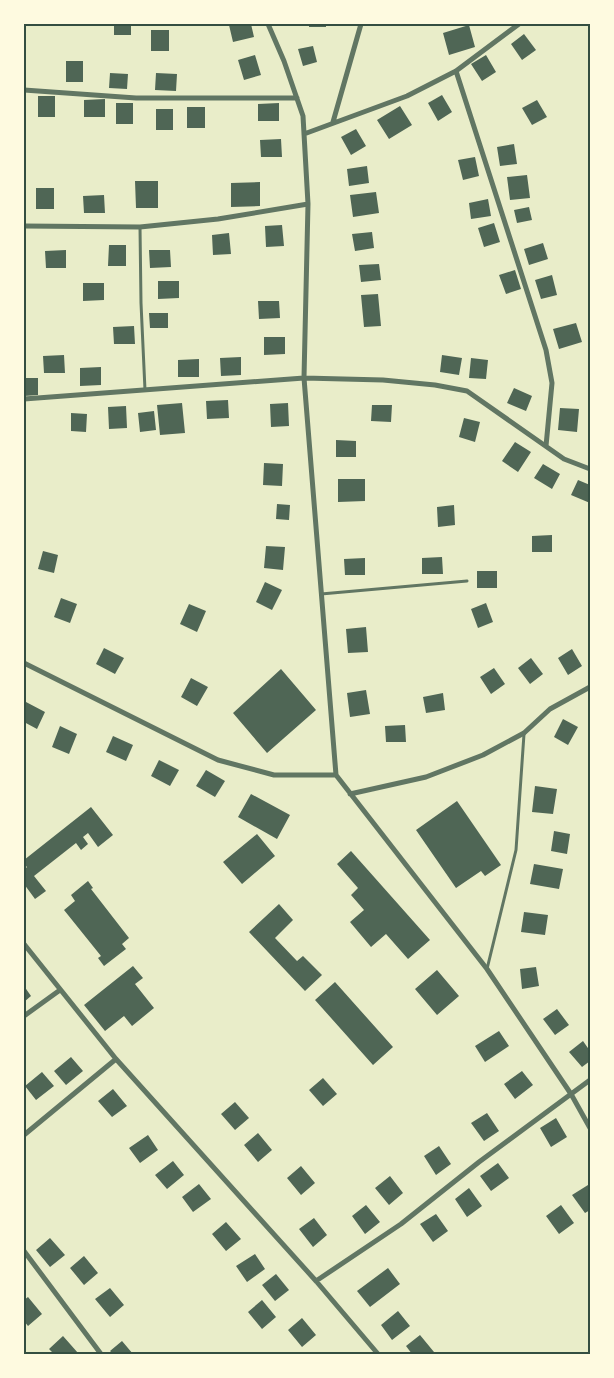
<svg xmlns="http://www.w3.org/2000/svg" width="614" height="1378" viewBox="0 0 614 1378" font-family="'Alegreya Sans',sans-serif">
  <rect width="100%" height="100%" fill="#e9edc9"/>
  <!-- building -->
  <path fill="#4f6655" d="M114,24h17v11h-17z
    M235,24h16l3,13 -21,5 -4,-17z
    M309,24h17v3h-17z
    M469,25l6,22 -26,8 -6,-22z
    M151,30h18v21h-18z
    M524,34l12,16 -14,10 -11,-16z
    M313,46l4,16 -14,4 -5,-17z
    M255,55l6,20 -17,5 -6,-20z
    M486,55l10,17 -14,9 -11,-17z
    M66,61h17v21h-17z
    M110,73l18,1 -1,15 -18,-1z
    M156,73l21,1 -1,17 -21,-1z
    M442,95l10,17 -14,9 -10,-18z
    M38,96h17v21h-17z
    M105,99v18h-21v-17z
    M537,100l10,17 -15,8 -10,-17z
    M116,103h17v21h-17z
    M279,103v18h-21v-17z
    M400,106l12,19 -23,14 -12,-19z
    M187,107h18v21h-18z
    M156,109h17v21h-17z
    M356,129l10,17 -15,9 -10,-18z
    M281,139l1,18h-21l-1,-17z
    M514,144l3,20 -17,2 -3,-19z
    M475,157l4,19 -16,4 -5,-20z
    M367,166l2,17 -20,3 -2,-17z
    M527,175l3,23 -20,2 -3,-23z
    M135,181h23v27h-22z
    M260,182v24l-29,1v-24z
    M36,188h18v21h-18z
    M376,192l3,21 -26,4 -3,-22z
    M104,195l1,18h-21l-1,-17z
    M488,199l3,17 -20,3 -2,-16z
    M529,207l3,13 -15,3 -3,-13z
    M494,223l6,19 -16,5 -6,-19z
    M282,225l2,21 -18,1 -1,-21z
    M372,232l2,16 -19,3 -3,-17z
    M229,233l2,21 -18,1 -1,-20z
    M543,243l5,16 -19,6 -5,-16z
    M109,245h17v21h-18z
    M66,250v18h-20l-1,-17z
    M149,250h21l1,17 -21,1z
    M379,264l2,16 -20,2 -2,-17z
    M515,270l6,19 -15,5 -7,-19z
    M552,275l5,20 -16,4 -6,-19z
    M158,281h21v17l-21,1z
    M83,283h21v17l-21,1z
    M378,294l3,32 -17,1 -3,-32z
    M258,301h21l1,17 -21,1z
    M149,313h19v15h-18z
    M576,323l6,19 -23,7 -6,-20z
    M134,326l1,18h-21l-1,-17z
    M264,337h21v17l-21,1z
    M64,355l1,18h-21l-1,-17z
    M442,355l20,3 -3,17 -19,-3z
    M241,357v18l-20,1 -1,-18z
    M471,358l17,2 -2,19 -17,-1z
    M199,359v18h-21v-17z
    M101,367v18l-21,1v-18z
    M24,378h14v17l-14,1z
    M514,388l18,8 -6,15 -19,-8z
    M228,400l1,18 -22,1 -1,-18z
    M182,403l3,30 -25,2 -3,-30z
    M288,403l1,23 -18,1 -1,-23z
    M372,405h20l-1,17 -20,-1z
    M126,406l1,22 -18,1 -1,-22z
    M560,408l19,1 -2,23 -19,-2z
    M154,411l2,19 -16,2 -2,-19z
    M71,413l16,1 -1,18 -15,-1z
    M464,418l16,4 -5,20 -16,-5z
    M336,440l20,1v16h-20z
    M515,442l16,10 -13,20 -16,-11z
    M264,463l19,1 -1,22 -19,-1z
    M543,464l17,10 -8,15 -18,-11z
    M338,479h27v22l-27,1z
    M578,480l12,5v18l-19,-8z
    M277,504l13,1 -1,15 -13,-1z
    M454,505l1,20 -17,2 -1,-20z
    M552,535v17h-20v-16z
    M266,546l19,1 -2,23 -19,-2z
    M43,551l15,4 -4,18 -16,-4z
    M442,557l1,17h-21v-16z
    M365,558v17h-20l-1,-16z
    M477,571h20v17h-20z
    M265,582l17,8 -10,20 -16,-8z
    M61,598l16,6 -7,19 -16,-6z
    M486,603l7,19 -15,6 -7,-19z
    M189,604l17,7 -9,21 -17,-8z
    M366,627l2,25 -20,1 -2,-24z
    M104,648l20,10 -9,16 -19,-10z
    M572,649l10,17 -14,9 -10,-17z
    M531,658l12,16 -13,10 -12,-16z
    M494,668l11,16 -14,10 -11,-17z
    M281,669l35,41 -49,43 -34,-40z
    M191,678l17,9 -11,19 -16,-9z
    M366,690l4,24 -20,3 -3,-24z
    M443,693l2,17 -19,3 -3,-16z
    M26,702l19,10 -8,17 -13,-7v-16z
    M563,719l15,8 -10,18 -14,-8z
    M405,725l1,17h-20l-1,-16z
    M60,726l17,8 -8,20 -17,-7z
    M113,736l20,9 -7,16 -20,-9z
    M159,760l20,10 -9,16 -19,-10z
    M206,770l19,11 -10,16 -19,-11z
    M535,786l22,3 -4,25 -21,-2z
    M251,794l39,21 -13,24 -39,-22z
    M457,801l44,64 -16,11 -4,-5 -25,17 -40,-58z
    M91,807l22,28 -15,12 -10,-14 -5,4 5,7 -7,6 -5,-7 -42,33 12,15 -11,8 -11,-15v-14l3,-3 -3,-3v-4z
    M554,831l16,3 -3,20 -16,-3z
    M257,834l18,22 -33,28 -19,-22z
    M351,851l79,89 -22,19 -22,-25 -15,13 -21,-25 14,-12 -13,-15 7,-7 -21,-24z
    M534,864l29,5 -4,20 -29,-5z
    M88,881l5,7 -2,1 38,49 -7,6 4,5 -22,17 -6,-8 3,-2 -37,-46 11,-9 -4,-6z
    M279,904l14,16 -18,18 22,23 6,-5 19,19 -17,16 -56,-59z
    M524,912l24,3 -3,20 -24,-3z
    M133,966l10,12 -8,6 19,24 -22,18 -8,-10 -19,15 -21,-26z
    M536,967l3,19 -17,3 -2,-20z
    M437,970l22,26 -22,19 -22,-26z
    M335,982l58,65 -20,18 -58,-65z
    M24,986l7,10 -7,6z
    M557,1009l12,16 -14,10 -12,-16z
    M499,1031l10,15 -24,16 -10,-16z
    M583,1041l7,10v10l-8,6 -13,-15z
    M71,1057l12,14 -17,14 -12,-14z
    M522,1071l11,14 -18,14 -11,-15z
    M42,1072l12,14 -18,14 -11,-14z
    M323,1078l14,16 -14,12 -14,-16z
    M113,1089l14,17 -15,11 -14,-16z
    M235,1102l14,16 -14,12 -14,-16z
    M487,1113l12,18 -15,10 -13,-18z
    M556,1118l11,19 -16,10 -11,-19z
    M258,1133l14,17 -14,12 -14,-17z
    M148,1135l10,15 -18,13 -11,-15z
    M439,1146l12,18 -15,11 -12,-19z
    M173,1161l11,14 -17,14 -12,-14z
    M498,1163l11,15 -18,13 -11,-15z
    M301,1166l14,17 -14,12 -14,-17z
    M390,1176l13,17 -14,12 -14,-17z
    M199,1184l12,15 -18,13 -11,-15z
    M588,1185l2,4v21l-5,3 -13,-18z
    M469,1188l13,18 -15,11 -12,-18z
    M366,1205l14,17 -15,12 -13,-18z
    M561,1205l13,18 -15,11 -13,-18z
    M436,1214l12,17 -15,11 -13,-18z
    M314,1218l13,17 -14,12 -14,-18z
    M226,1222l15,17 -15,12 -14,-17z
    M50,1238l15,17 -15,12 -14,-17z
    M255,1254l10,15 -18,13 -11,-16z
    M84,1256l14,17 -14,12 -14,-17z
    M388,1268l12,16 -30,23 -13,-16z
    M276,1274l13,16 -14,11 -13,-16z
    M110,1288l14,17 -14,12 -15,-18z
    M28,1297l14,17 -14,12 -4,-5v-21z
    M262,1300l14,17 -14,12 -14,-17z
    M398,1311l12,15 -18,14 -11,-15z
    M302,1318l14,17 -14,12 -14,-17z
    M420,1335l14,17 -3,2h-19l-6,-8z
    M63,1336l15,17 -1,1h-23l-5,-5z
    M122,1341l11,13h-20l-3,-3z"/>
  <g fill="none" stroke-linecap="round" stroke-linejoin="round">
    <!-- service -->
    <path stroke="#617663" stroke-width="3" d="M140,227l1,76 4,87
      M321,594l146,-13
      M487,969l29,-119 8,-116"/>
    <!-- minor -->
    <path stroke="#617663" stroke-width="5" d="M268,24l16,37 19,55 5,88 -4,174 32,397 151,194 84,125 19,34
      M456,71l90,279 6,33 -6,63
      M24,90l112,8h161
      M333,122l28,-98
      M304,134l103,-38 49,-25 63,-47
      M24,226l116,1 78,-8 90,-15
      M24,399l280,-21 79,2 52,5 32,6 97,68 26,10
      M24,663l194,97 56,15h62
      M350,794l76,-17 57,-22 41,-22 26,-24 40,-22
      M24,944l92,115 200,222 62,73
      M24,1016l36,-26
      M24,1135l92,-76
      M24,1251l77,103
      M316,1281l85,-57 78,-62 111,-82"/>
  </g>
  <!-- border -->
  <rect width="614" height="1378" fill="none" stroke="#fefae0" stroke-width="50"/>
  <rect x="25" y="25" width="564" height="1328" fill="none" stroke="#344e41" stroke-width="2"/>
</svg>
